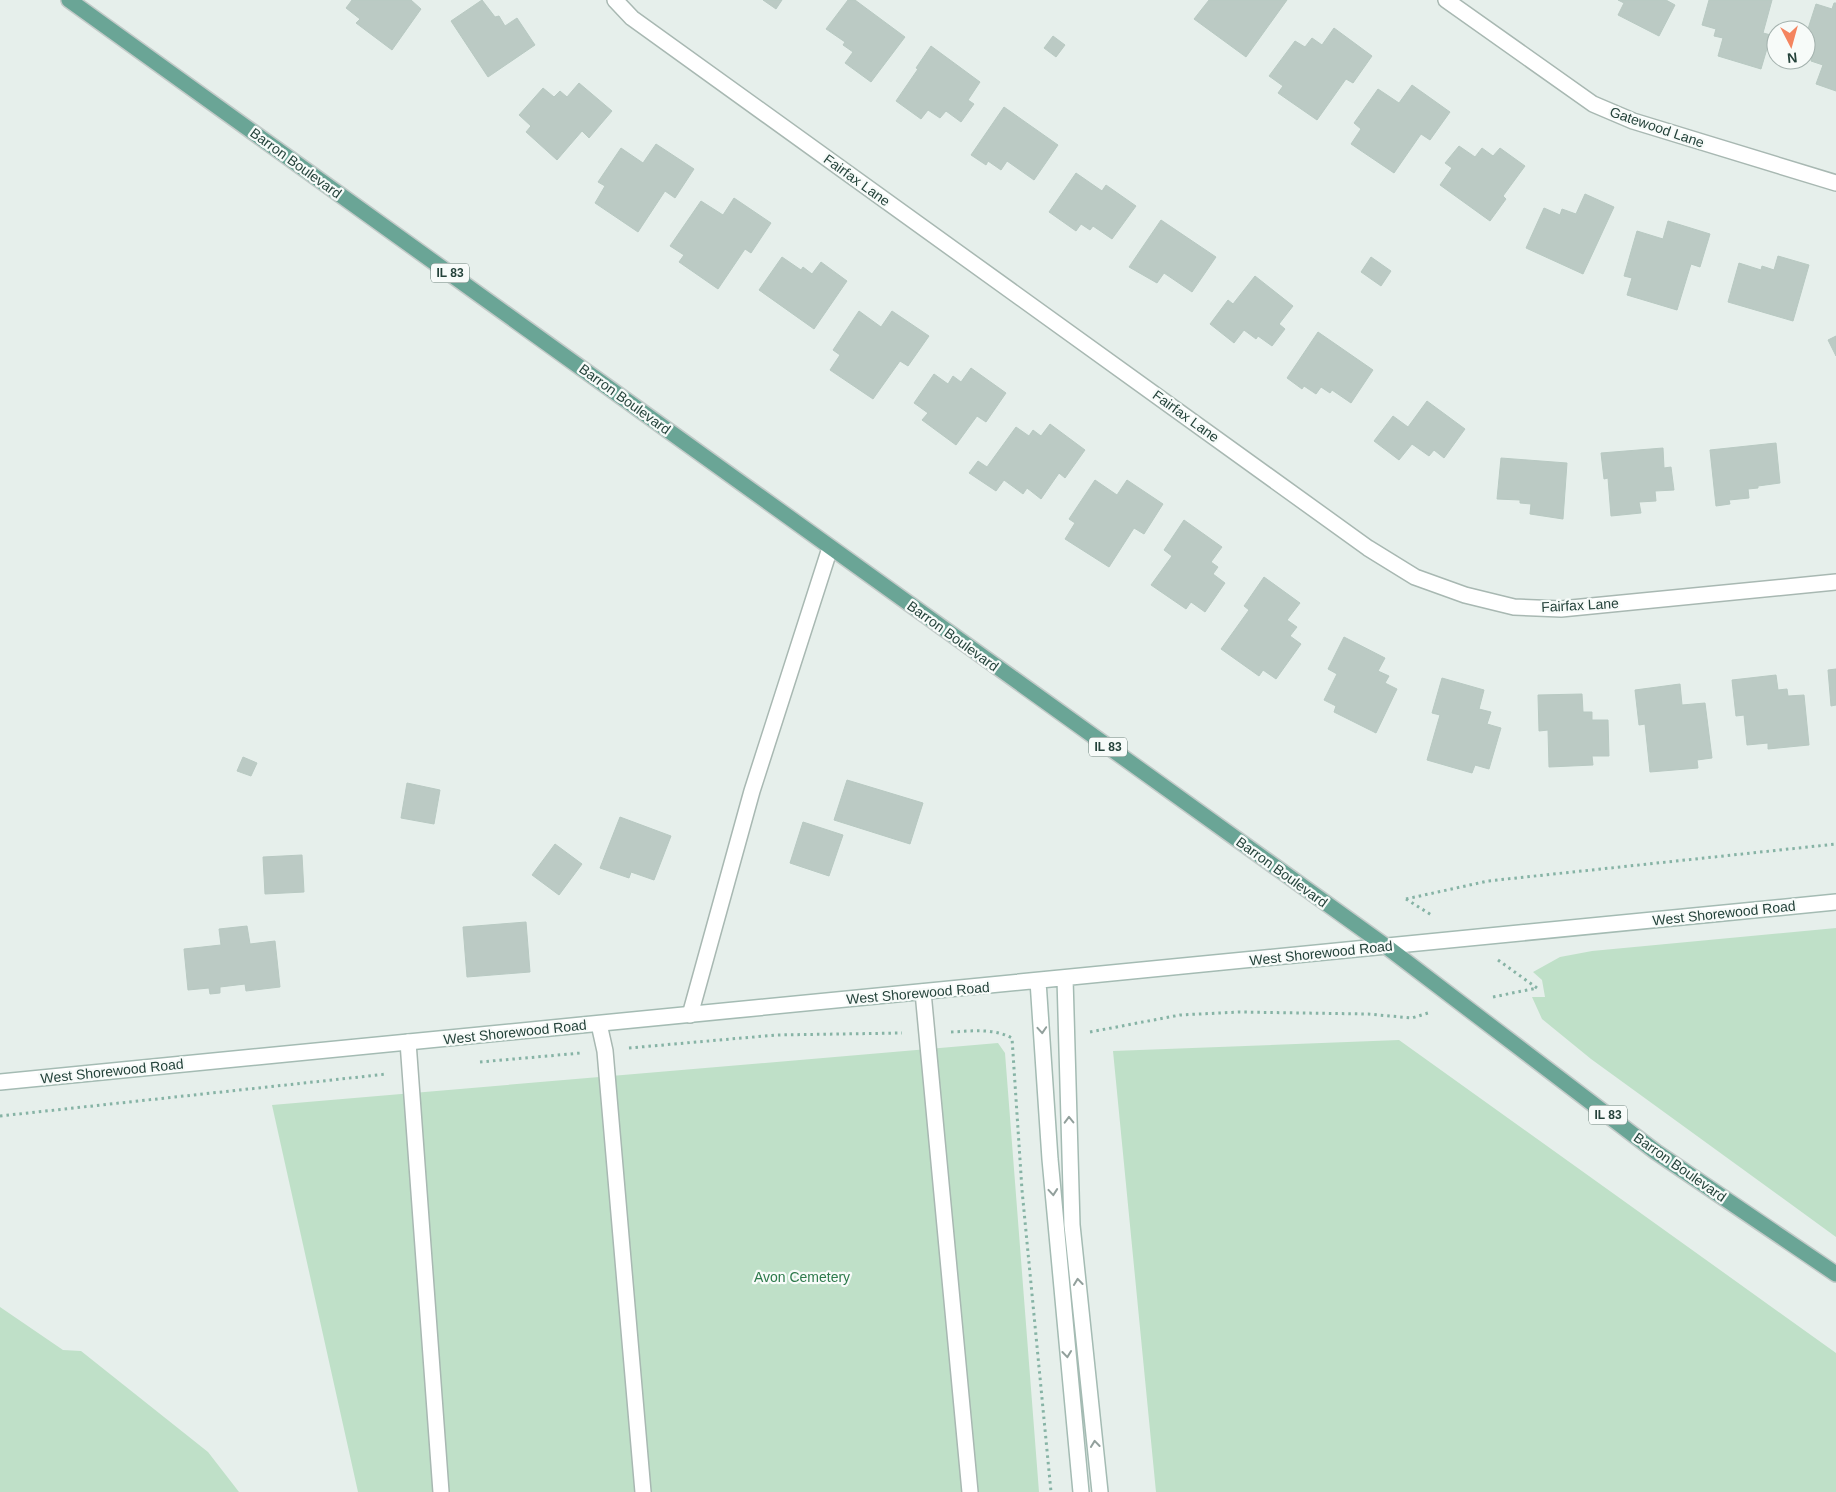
<svg xmlns="http://www.w3.org/2000/svg" width="1836" height="1492" viewBox="0 0 1836 1492" font-family="Arial,sans-serif">
  <rect width="100%" height="100%" fill="#e6efeb"/>
  <!-- green -->
  <path fill="#bfe0c8" d="M1836,928v309l-245,-178 -49,-40 -10,-22h13l-3,-17 -9,-8 27,-15 32,-6z
    M1399,1040l437,313v139h-680l-43,-441z
    M998,1043l7,10 34,439h-681l-86,-387z
    M0,1307l63,43 18,1 127,101 31,40h-239z"/>
  <!-- building -->
  <path fill="#bbcac4" stroke="#b8c9c2" d="M352,0h59l10,9 -29,41 -36,-27 4,-4 -14,-11z
    M482,0l13,17 4,-1 6,10 12,-8 18,27 -47,32 -37,-56z
    M763,0h19l-6,9z
    M848,0h7l50,37 -34,45 -26,-19 8,-11 -10,-7 2,-3 -19,-13z
    M1209,0h78l-41,57 -52,-38z
    M1618,0h48l9,5 -16,31 -41,-21 6,-12z
    M1709,0h63l-9,33 8,2 -10,34 -43,-13 5,-18 -9,-2 2,-7 -14,-4z
    M1834,3h2v88l-20,-7 7,-19 -12,-4 3,-11 -8,-2v-13l10,-31 16,5z
    M1334,28l38,28 -19,27 -7,-4 -29,41 -39,-27 5,-7 -14,-10 26,-35 10,6 7,-9 10,7z
    M1053,36l12,9 -9,12 -12,-9z
    M931,46l49,36 -12,18 6,4 -13,18 -15,-11 -6,7 -12,-8 -7,9 -25,-18 22,-32 -2,-1z
    M579,83l33,28 -23,27 -7,-7 -25,29 -31,-28 5,-6 -12,-11 24,-27 11,9 6,-6 7,6z
    M1412,85l38,27 -20,28 -9,-6 -27,39 -43,-29 10,-15 -7,-6 24,-34 21,14z
    M1004,107l54,38 -24,35 -27,-19 -6,9 -13,-9 -2,4 -15,-10z
    M656,144l38,25 -19,29 -10,-7 -27,41 -43,-29 10,-17 -7,-4 23,-34 22,15z
    M1459,146l16,11 7,-9 11,8 7,-8 25,18 -22,30 3,3 -16,22 -50,-36 12,-17 -7,-5z
    M1076,173l26,18 4,-6 30,21 -24,33 -19,-13 -3,4 -9,-6 -5,7 -27,-19z
    M1585,194l29,13 -31,67 -57,-26 18,-40 16,7 2,-6 14,5z
    M734,198l37,25 -20,30 -6,-4 -27,40 -39,-27 5,-7 -14,-9 31,-45 22,14z
    M1161,220l55,37 -24,35 -28,-19 -7,10 -28,-16z
    M1668,221l42,13 -10,33 -9,-3 -14,46 -50,-15 5,-17 -8,-2 13,-45 26,8z
    M1778,256l31,9 -16,56 -65,-19 11,-39 22,7 1,-4 12,4z
    M782,257l19,13 2,-3 9,7 9,-12 26,19 -33,48 -55,-39z
    M1371,257l20,14 -10,15 -20,-14z
    M1255,276l38,30 -14,18 6,5 -13,17 -14,-10 -2,3 -12,-9 -10,13 -24,-19 18,-24 5,4z
    M859,311l22,16 11,-16 37,25 -21,30 -8,-5 -27,38 -43,-29 10,-15 -7,-5z
    M1318,332l55,38 -22,33 -19,-13 -2,3 -9,-6 -5,7 -12,-8 -2,3 -15,-11z
    M1836,336v20l-8,-16z
    M971,368l35,25 -20,29 -9,-6 -21,29 -34,-25 6,-7 -14,-10 20,-29 14,10 5,-8 8,6z
    M1427,401l38,28 -21,29 -10,-8 -5,6 -17,-12 -13,16 -25,-19 19,-25 15,11z
    M1050,424l35,26 -20,28 -6,-5 -18,26 -14,-11 -4,6 -19,-14 -8,11 -27,-18 9,-12 9,6 29,-40 13,9 4,-6 8,6z
    M1776,443l4,40 -22,3v2l-10,1 1,9 -20,2 1,4 -14,2 -6,-56z
    M1663,448l1,20 7,-1 3,23 -19,1 1,10 -17,1 2,11 -30,3 -3,-38 -4,1 -3,-26z
    M1501,458l66,5 -4,56 -33,-5 1,-10 -11,-1v-3l-23,-1z
    M1095,480l22,15 10,-15 36,24 -19,30 -10,-6 -25,39 -44,-28 10,-16 -6,-4z
    M1184,520l38,27 -11,15 7,5 -5,7 12,9 -20,29 -14,-10 -5,7 -35,-24 21,-29 -8,-6z
    M1264,577l36,26 -13,17 10,7 -7,9 11,8 -25,35 -13,-9 -4,6 -38,-27 28,-39 -5,-4z
    M1344,637l41,21 -7,13 11,5 -4,7 12,6 -21,44 -42,-21 2,-6 -12,-6 13,-26 -9,-5z
    M1836,669v36l-5,1 -3,-36z
    M1776,675l2,15 9,-1 1,7 16,-1 5,50 -41,4v-6l-21,2 -3,-30 -8,1 -4,-36z
    M1442,678l42,12 -5,19 12,3 -4,12 14,4 -12,41 -14,-4 -3,8 -45,-13 13,-45 -8,-2z
    M1680,684l2,21 23,-2 7,55 -15,2 1,8 -48,4 -5,-48 -6,1 -4,-35z
    M1582,694l1,18h9v8h16l1,36h-17l1,9 -44,2 -1,-37 -9,1 -1,-36z
    M243,757l14,6 -6,13 -14,-5z
    M847,780l76,23 -13,41 -76,-24z
    M407,783l33,7 -6,34 -33,-6z
    M620,817l51,19 -17,44 -23,-8 -2,6 -29,-10z
    M803,822l40,13 -14,41 -39,-13z
    M555,844l27,20 -23,31 -27,-20z
    M302,855l2,37 -39,2 -2,-37z
    M526,922l4,50 -63,5 -4,-50z
    M247,926l3,18 25,-3 5,46 -34,4 -1,-7 -25,3v6l-10,1 -1,-6 -21,2 -4,-41 37,-4 -2,-16z"/>
  <g fill="none" stroke-linecap="round" stroke-linejoin="round">
    <!-- lane casing -->
    <g stroke="#a8b8b2" stroke-width="18">
      <path id="lane" d="M923,992l47,500
        M599,1024l6,27 38,441
        M408,1042l33,450"/>
    </g>
    <!-- street casing -->
    <g stroke="#a8b8b2" stroke-width="18">
      <path id="street" d="M615,0l17,18 736,530 47,29 50,18 49,12 47,2 275,-27
        M1446,0l147,104 40,17 203,62
        M690,1015l62,-224 78,-243"/>
    </g>
    <!-- secondary casing -->
    <g stroke="#a4bbb3" stroke-width="18">
      <path id="secondary" d="M1065,978l7,247 28,267
        M1038,981l12,178 31,333
        M0,1082l1836,-180"/>
    </g>
    <!-- primary casing -->
    <g stroke="#c2cac8" stroke-width="18">
      <path id="primary" d="M69,0l1318,947 269,205 180,122"/>
    </g>
    <!-- path -->
    <path stroke="#86b3a5" stroke-width="3" stroke-dasharray="2.5 4" stroke-linecap="butt" d="M1406,899l82,-18 348,-37
      M1406,899l27,17
      M1498,960l39,28
      M1493,997l44,-9
      M951,1032c21,-1 42,-4 61,6l10,152 29,302
      M1090,1032l90,-17 59,-3 129,2 44,4 19,-6
      M629,1048l147,-13 126,-2
      M480,1062l101,-9
      M0,1116l387,-42"/>
    <!-- lane -->
    <use href="#lane" stroke="#fff" stroke-width="15"/>
    <!-- street -->
    <use href="#street" stroke="#fff" stroke-width="15"/>
    <!-- secondary -->
    <use href="#secondary" stroke="#fff" stroke-width="15"/>
    <!-- primary -->
    <use href="#primary" stroke="#6aa596" stroke-width="15"/>
  </g>
  <!-- one-way arrows -->
  <defs><path id="oneway-chevron" d="M-2-3.5L2.5 0L-2 3.5" fill="none" stroke-width="1.6" stroke-linecap="round" stroke-linejoin="round" transform="scale(1.25)"/></defs>
  <g stroke="#92a09c">
    <use href="#oneway-chevron" transform="translate(1042 1030) rotate(86)"/>
    <use href="#oneway-chevron" transform="translate(1069 1120) rotate(-91)"/>
    <use href="#oneway-chevron" transform="translate(1053 1192) rotate(85)"/>
    <use href="#oneway-chevron" transform="translate(1078 1282) rotate(-96)"/>
    <use href="#oneway-chevron" transform="translate(1067 1354) rotate(84)"/>
    <use href="#oneway-chevron" transform="translate(1095 1444) rotate(-96)"/>
  </g>
  <g text-anchor="middle" dominant-baseline="central" stroke-width="4.5" stroke-linejoin="round" paint-order="stroke">
    <!-- shield labels -->
    <g fill="#f7fbf9" stroke="#637a73" stroke-width="1">
      <rect x="431" y="263.5" width="38" height="19" rx="4"/>
      <rect x="1089" y="737.5" width="38" height="19" rx="4"/>
      <rect x="1589" y="1105.5" width="38" height="19" rx="4"/>
    </g>
    <g font-size="12" font-weight="bold" fill="#24423a">
      <text x="450" y="273">IL 83</text>
      <text x="1108" y="747">IL 83</text>
      <text x="1608" y="1115">IL 83</text>
    </g>
    <!-- street labels -->
    <g font-size="14" fill="#24423a" stroke="#f7fbf9">
      <text transform="translate(1657 127) rotate(19)">Gatewood Lane</text>
      <text transform="translate(296 163) rotate(36)">Barron Boulevard</text>
      <text transform="translate(857 180) rotate(36)">Fairfax Lane</text>
      <text transform="translate(625 399) rotate(36)">Barron Boulevard</text>
      <text transform="translate(1186 416) rotate(36)">Fairfax Lane</text>
      <text transform="translate(1580 605) rotate(-3)">Fairfax Lane</text>
      <text transform="translate(953 636) rotate(36)">Barron Boulevard</text>
      <text transform="translate(1282 872) rotate(36)">Barron Boulevard</text>
      <text transform="translate(1724 913) rotate(-6)">West Shorewood Road</text>
      <text transform="translate(1321 953) rotate(-6)">West Shorewood Road</text>
      <text transform="translate(918 993) rotate(-5)">West Shorewood Road</text>
      <text transform="translate(515 1032) rotate(-6)">West Shorewood Road</text>
      <text transform="translate(112 1071) rotate(-6)">West Shorewood Road</text>
      <text transform="translate(1680 1167) rotate(35)">Barron Boulevard</text>
    </g>
    <!-- park labels -->
    <g font-size="14" fill="#2d7a4b" stroke="#f7fbf9">
      <text x="802" y="1277">Avon Cemetery</text>
    </g>
  </g>
  <!-- north arrow -->
  <g transform="translate(1791 45) rotate(174)"><circle r="24" fill="#f7fbf9" stroke="#a3b1ad"/>
  <path d="M0-4L9 19L0 12L-9 19Z" fill="#f4845f"/>
  <text y="-8" font-size="14" font-weight="bold" text-anchor="middle" fill="#24423a">N</text>
  </g>
</svg>
